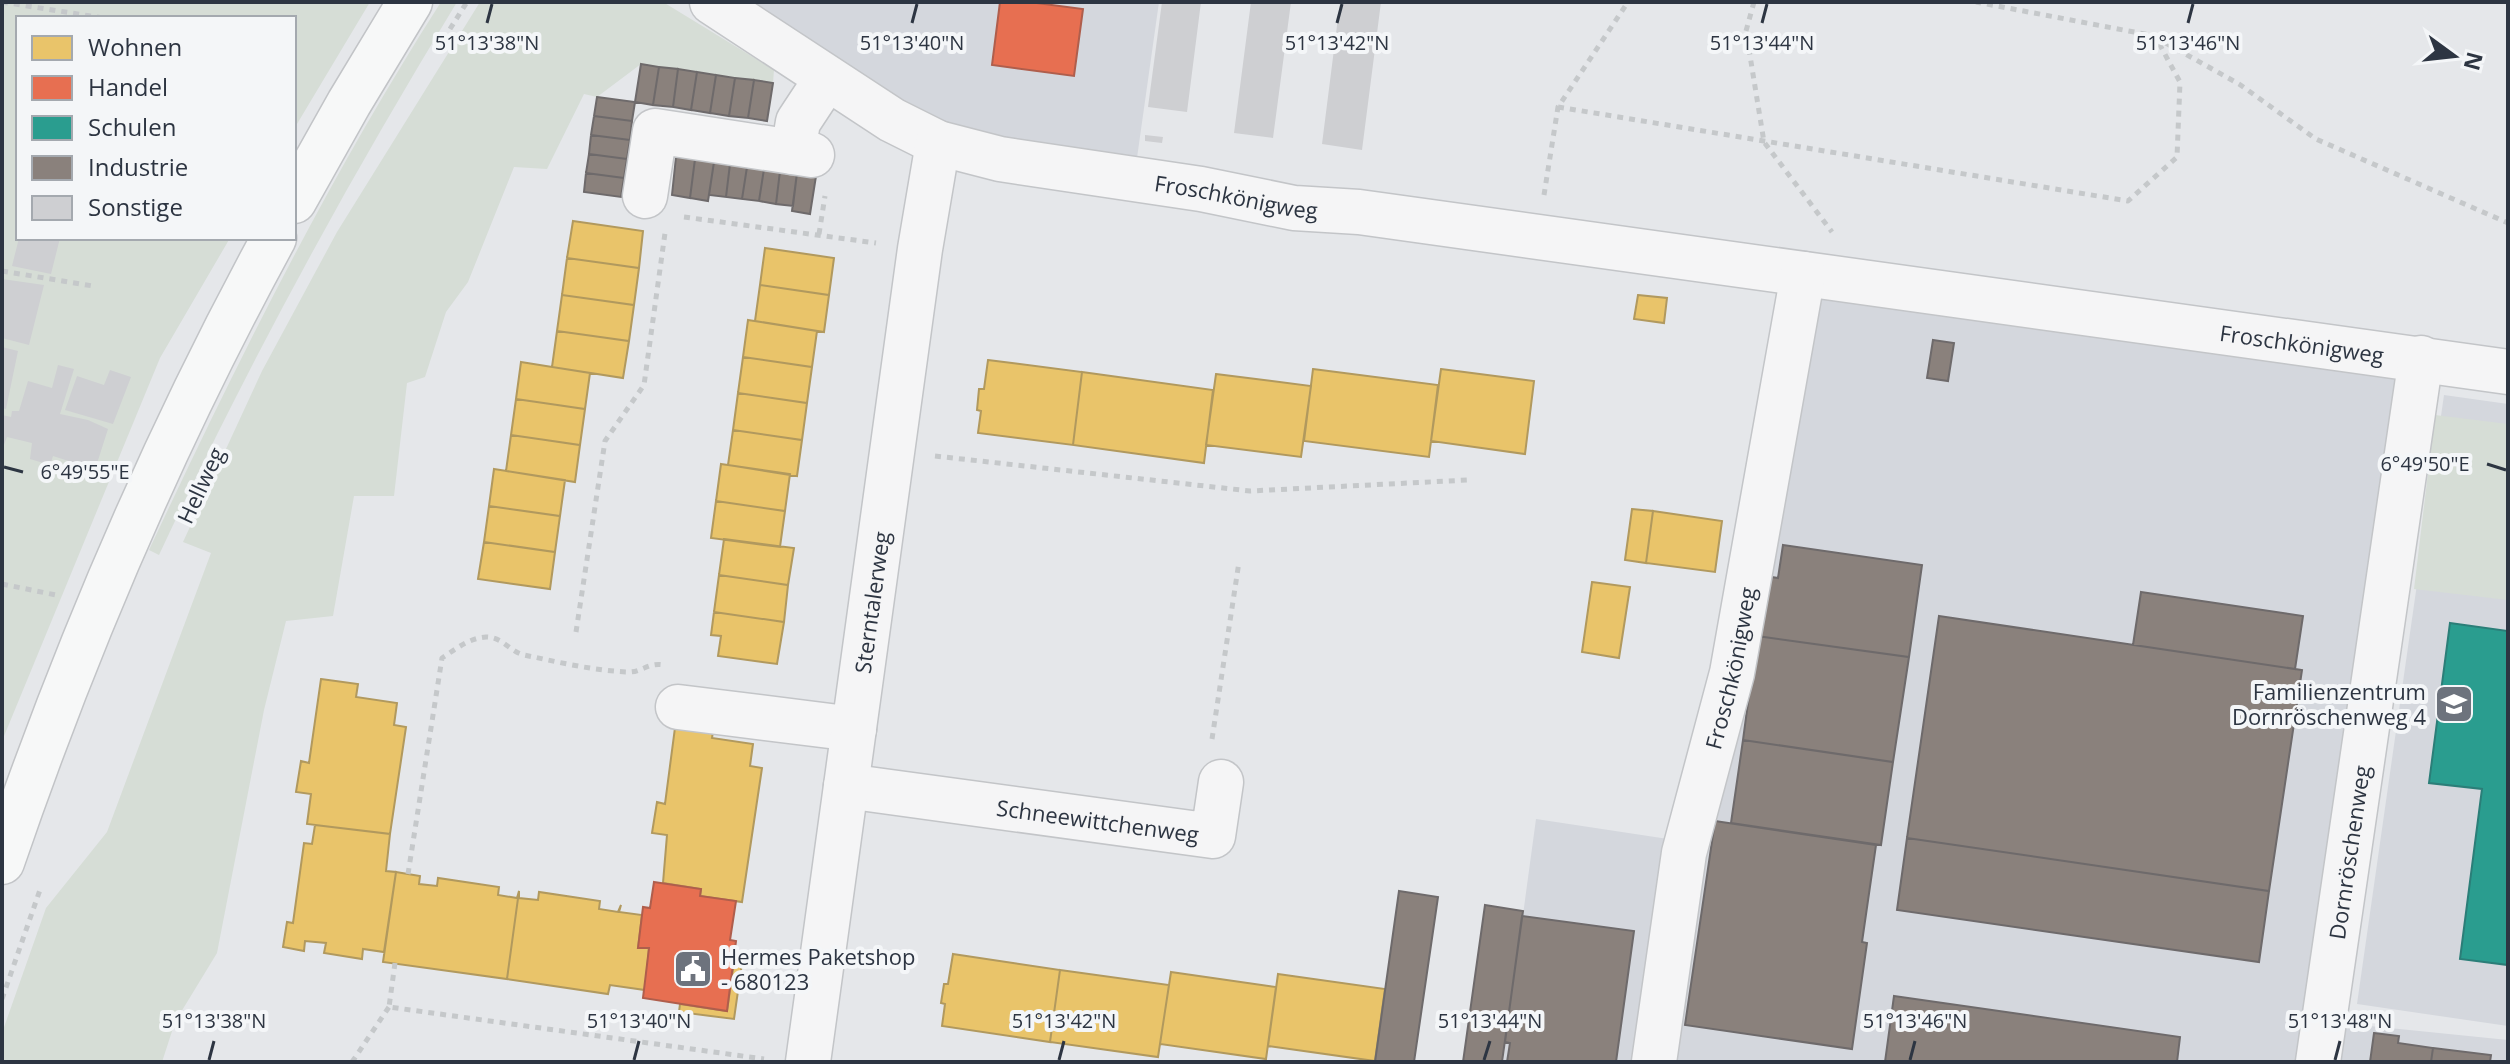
<svg xmlns="http://www.w3.org/2000/svg" width="2510" height="1064" viewBox="0 0 2510 1064" font-family="'Open Sans',sans-serif">
  <rect width="100%" height="100%" fill="#e5e7ea"/>
  <!-- built -->
  <path fill="#d4d7dd" d="M726,2h433l-24,170 -151,-22z
    M1811,291l588,80 -59,652 168,17v22h-1005l33,-243 132,20z
    M2444,395l64,9v622l-151,-22z"/>
  <!-- green -->
  <path fill="#d6ddd6" d="M2,2h368l-76,127v-111h-276v220h212l-70,120 -158,383z
    M441,2h16c-109,179 -209,362 -298,553l-10,-5c88,-188 180,-373 292,-548z
    M480,2h183l111,68 -1,13 -132,-19 -44,33 -13,-3 -37,75 -33,-2 -46,115 -22,30 -21,65 -18,6 -13,113h-40l-21,120 -47,5 -22,89 -47,243 -42,69 -13,40h-160v-29l44,-125 61,-76 104,-279 -28,-11 79,-171 75,-139z
    M2435,415l73,9v176l-94,-11z"/>
  <!-- homes -->
  <path fill="#e9c46a" stroke="#b1995e" stroke-width="2" d="M573,221l70,10 -4,37 -72,-10z
    M765,248l69,10 -5,37 -69,-10z
    M567,258l72,10 -5,37 -72,-10z
    M760,285l69,10 -5,37 -69,-11z
    M562,295l72,10 -5,36 -72,-10z
    M1638,295l29,3 -3,25 -30,-4z
    M748,320l69,11 -5,36 -69,-10z
    M557,331l72,10 -6,37 -71,-11z
    M743,357l69,10 -5,36 -69,-10z
    M988,360l94,12 -9,73 -95,-12 3,-22 -4,-1 2,-21h5z
    M521,362l69,11 -5,36 -69,-10z
    M1313,369l125,16 -9,72 -125,-16z
    M1441,369l93,12 -9,73 -94,-13z
    M1082,372l131,18 -9,73 -131,-18z
    M1216,374l95,12 -10,71 -95,-12z
    M738,393l69,10 -5,37 -69,-10z
    M516,399l69,10 -5,36 -69,-10z
    M733,430l69,10 -5,36 -69,-11z
    M511,435l69,10 -5,37 -69,-11z
    M721,464l69,10 -5,37 -69,-10z
    M494,469l71,11 -5,36 -71,-10z
    M716,501l69,10 -5,36 -69,-9z
    M489,506l71,10 -5,36 -71,-10z
    M1632,509l21,2 -7,52 -21,-3z
    M1653,511l69,10 -7,51 -69,-9z
    M724,539l70,9 -6,37 -69,-10z
    M484,542l71,10 -5,37 -72,-10z
    M719,575l69,10 -4,37 -70,-10z
    M1592,582l38,5 -11,71 -37,-6z
    M714,612l70,10 -7,42 -59,-8 3,-20 -10,-1z
    M321,679l37,5 -2,13 41,6 -3,22 12,2 -16,107 -83,-10 4,-30 -15,-2 5,-31 8,2z
    M676,720l38,5 -2,13 41,6 -3,22 12,2 -20,134 -42,-6 1,-7 -38,-6 4,-48 -15,-2 5,-31 8,2z
    M315,825l75,9 -4,37 10,1 -12,80 -21,-3 -1,10 -38,-6 2,-10 -21,-2 -1,10 -21,-4 4,-25 6,1 11,-80 8,1z
    M396,872l24,4 -1,8 18,2 1,-8 61,9 -1,8 19,3 2,-7 -12,88 -124,-17z
    M519,891v7l19,2 1,-8 61,9 -1,8 19,3 3,-7 -2,7 23,3 -4,33h11l-4,42 -35,-5 -2,9 -101,-15z
    M953,954l107,16 -10,72 -108,-16 3,-22 -4,-1 3,-19h4z
    M734,962l8,1 -8,56 -55,-7 1,-8 47,7z
    M1060,970l109,15 -11,72 -108,-15z
    M1171,972l105,15 -10,72 -106,-15z
    M1278,974l107,15 -10,72 -107,-15z"/>
  <!-- shops -->
  <path fill="#e76f51" stroke="#af5e4c" stroke-width="2" d="M1000,2h29l54,7 -9,67 -82,-11z
    M654,882l47,7 -1,7 36,5 -6,39 6,1 -9,70 -84,-13 6,-50h-11l5,-41 7,1z"/>
  <!-- schools -->
  <path fill="#2a9d8f" stroke="#2b7e78" stroke-width="2" d="M2450,623l58,8v334l-48,-6 22,-170 -53,-6z"/>
  <!-- industry -->
  <path fill="#8a817c" stroke="#6e6a6b" stroke-width="2" d="M641,64l18,3 -6,38 -18,-3z
    M659,67l19,2 -5,38 -20,-2z
    M678,69l19,3 -6,38 -18,-3z
    M697,72l19,3 -6,38 -19,-3z
    M716,75l19,3 -6,38 -19,-3z
    M735,78l19,2 -6,38 -19,-2z
    M754,80l19,3 -6,38 -19,-3z
    M597,97l38,5 -3,19 -38,-5z
    M594,116l38,5 -2,19 -39,-5z
    M591,135l39,5 -3,19 -38,-5z
    M589,154l38,5 -3,19 -38,-5z
    M676,157l19,2 -5,39 -18,-3z
    M695,159l19,3 -6,39 -18,-3z
    M714,162l16,2 -4,33 -17,-2z
    M730,164l17,3 -5,32 -16,-2z
    M747,167l17,2 -5,32 -17,-2z
    M764,169l16,2 -4,33 -17,-3z
    M780,171l17,2 -4,33 -17,-2z
    M586,173l38,5 -3,19 -37,-5z
    M797,173l19,3 -6,38 -18,-3z
    M1933,340l21,3 -6,38 -21,-3z
    M1783,545l139,20 -13,92 -152,-21 8,-60 13,2z
    M2141,592l162,24 -8,53 -162,-24z
    M1939,616l363,54 -33,221 -362,-53z
    M1757,636l152,21 -16,105 -150,-22z
    M1743,740l150,22 -12,83 -150,-22z
    M1715,821l161,24 -14,97 5,1 -15,106 -167,-24z
    M1907,838l362,53 -10,71 -362,-52z
    M1399,891l39,6 -24,165h-39z
    M1485,905l38,6 -21,151h-39z
    M1522,916l112,15 -18,131h-109l3,-19 -5,-1z
    M1894,996l286,41 -3,25h-292z
    M2374,1033l25,3 -1,7 35,5 -2,14h-61z
    M2433,1048l58,7 -1,7h-59z"/>
  <!-- building -->
  <path fill="#cecfd2" d="M1162,2h39l-14,110 -39,-5z
    M1251,2h40l-18,136 -39,-5z
    M1340,2h41l-19,148 -40,-6z
    M1145,135l18,2 -1,6 -17,-2z
    M19,238h41l-9,36 -39,-8z
    M2,279l42,6 -15,60 -27,-7z
    M2,347l16,4 -12,58 -4,-1z
    M58,365l16,4 -14,45 28,6 20,9 -16,50 -17,-5 3,-10 -25,-8 -3,9 -20,-6 2,-16 -25,-6 -5,13v-35l9,2 1,-6h7l9,-30 24,7z
    M110,370l21,7 -18,47 -48,-14 12,-34 27,9z"/>
  <g fill="none" stroke-linecap="round" stroke-linejoin="round">
    <!-- minor casing -->
    <g stroke="#c3c5c8" stroke-width="47">
      <g id="minor">
        <path id="s1" d="M712,2l180,118 46,23 62,16 201,30 93,19 65,4 1149,160"/>
        <path d="M793,152l5,-30 29,-44"/>
        <path d="M645,196l10,-65 157,24"/>
        <path d="M678,707l176,22"/>
        <path id="s2" d="M846,786l367,50 8,-54"/>
        <path id="s3" d="M808,1062l112,-813 18,-106"/>
        <path id="s4" d="M1654,1062l30,-209 48,-180 71,-399"/>
        <path id="s5" d="M2318,1062l103,-704"/>
      </g>
    </g>
    <!-- major casing -->
    <g stroke="#c2c4c7" stroke-width="47">
      <path id="major" d="M294,201l55,-98 61,-101
        M2,862c74,-216 163,-424 272,-624"/>
    </g>
    <!-- path -->
    <path stroke="#c5c8ca" stroke-width="5" stroke-dasharray="6 6" stroke-linecap="butt" d="M2,2l101,16
      M1754,2l-8,29 18,111 68,90
      M450,29l17,-27
      M2155,37l84,47 77,55 192,84
      M1558,107l570,94 49,-44 3,-75 -25,-46 -179,-34
      M1544,195l14,-88 70,-105
      M684,217l192,26
      M819,234l6,-38
      M2,271l91,15
      M935,456l315,35 218,-11
      M2,584l54,11
      M576,632l29,-191 39,-56 21,-152
      M1212,739l27,-177
      M408,874l34,-216c14,-9 27,-20 44,-21 17,0 24,15 38,18 34,7 71,16 105,17 13,0 20,-10 35,-7
      M395,963l-6,44 375,52
      M2,999l39,-112
      M352,1062l37,-55"/>
    <!-- minor -->
    <use href="#minor" stroke="#f5f5f6" stroke-width="44"/>
    <!-- major -->
    <use href="#major" stroke="#f7f8f8" stroke-width="44"/>
  </g>
  <!-- ticks -->
  <path fill="none" stroke="#2d3542" stroke-width="3" d="M487,23l5,-19M912,23l5,-19M1337,23l5,-19M1762,23l5,-19M2188,23l5,-19M2487,464l19,6M4,467l19,5M209,1060l5,-19M634,1060l5,-19M1059,1060l5,-19M1484,1060l6,-19M1910,1060l5,-19M2335,1060l5,-19"/>
  <!-- icons -->
  <defs>
    <g id="school-square" transform="scale(2)"><rect x="-9" y="-9" width="18" height="18" rx="4" fill="#6d737d" stroke="#f4f6f8"/><path d="M0-5L7-2L0 1L-7-2ZM-4 1L0 2.5L4 1V4Q0 6-4 4Z" fill="#fff"/></g>
    <g id="civic-square" transform="scale(2)"><rect x="-9" y="-9" width="18" height="18" rx="4" fill="#6d737d" stroke="#f4f6f8"/><path d="M-.6-6.5H3V-4.5H.6V-3L4-1V1h2V6H-6V1h2V-1L-.6-3ZM-1.2 2.5V6h2.4V2.5Z" fill="#fff"/></g>
  </defs>
  <g fill-rule="evenodd">
    <use href="#school-square" x="2454" y="704"/>
    <use href="#civic-square" x="693" y="969"/>
  </g>
  <g text-anchor="middle" dominant-baseline="central" stroke-width="8" stroke-linejoin="round" paint-order="stroke">
    <!-- street labels -->
    <g font-size="22" fill="#2d3542" stroke="#f4f6f8">
      <text stroke="none"><textPath href="#s1" startOffset="570">Froschkönigweg</textPath></text>
      <text stroke="none"><textPath href="#s1" startOffset="1646">Froschkönigweg</textPath></text>
      <text transform="translate(200 485) rotate(-65)">Hellweg</text>
      <text stroke="none"><textPath href="#s3" startOffset="464">Sterntalerweg</textPath></text>
      <text stroke="none"><textPath href="#s4" startOffset="402">Froschkönigweg</textPath></text>
      <text stroke="none"><textPath href="#s2" startOffset="254">Schneewittchenweg</textPath></text>
      <text stroke="none"><textPath href="#s5" startOffset="212">Dornröschenweg</textPath></text>
    </g>
    <!-- poi labels -->
    <g font-size="22" fill="#2d3542" stroke="#f4f6f8" text-anchor="end">
      <text x="2426" y="691">Familienzentrum<tspan x="2426" dy="25">Dornröschenweg 4</tspan></text>
      <text x="721" y="956" text-anchor="start">Hermes Paketshop<tspan x="721" dy="25">- 680123</tspan></text>
    </g>
  </g>
  <g font-size="20" text-anchor="middle" fill="#2d3542" stroke="#f4f6f8" stroke-width="8" stroke-linejoin="round" paint-order="stroke">
    <text x="487" y="50">51°13'38"N</text>
    <text x="912" y="50">51°13'40"N</text>
    <text x="1337" y="50">51°13'42"N</text>
    <text x="1762" y="50">51°13'44"N</text>
    <text x="2188" y="50">51°13'46"N</text>
    <text x="2425" y="471">6°49'50"E</text>
    <text x="85" y="479">6°49'55"E</text>
    <text x="214" y="1028">51°13'38"N</text>
    <text x="639" y="1028">51°13'40"N</text>
    <text x="1064" y="1028">51°13'42"N</text>
    <text x="1490" y="1028">51°13'44"N</text>
    <text x="1915" y="1028">51°13'46"N</text>
    <text x="2340" y="1028">51°13'48"N</text>
  </g>
  <!-- border -->
  <rect width="2510" height="1064" fill="none" stroke="#2d3542" stroke-width="8"/>
  <!-- legend -->
  <rect x="16" y="16" width="280" height="224" fill="#f4f6f8" stroke="#a4a9af" stroke-width="2"/>
  <rect x="32" y="36" width="40" height="24" fill="#e9c46a" stroke="#a4a9af" stroke-width="2"/>
  <text x="88" y="56" font-size="24" fill="#2d3542">Wohnen</text>
  <rect x="32" y="76" width="40" height="24" fill="#e76f51" stroke="#a4a9af" stroke-width="2"/>
  <text x="88" y="96" font-size="24" fill="#2d3542">Handel</text>
  <rect x="32" y="116" width="40" height="24" fill="#2a9d8f" stroke="#a4a9af" stroke-width="2"/>
  <text x="88" y="136" font-size="24" fill="#2d3542">Schulen</text>
  <rect x="32" y="156" width="40" height="24" fill="#8a817c" stroke="#a4a9af" stroke-width="2"/>
  <text x="88" y="176" font-size="24" fill="#2d3542">Industrie</text>
  <rect x="32" y="196" width="40" height="24" fill="#cecfd2" stroke="#a4a9af" stroke-width="2"/>
  <text x="88" y="216" font-size="24" fill="#2d3542">Sonstige</text>
  <!-- north arrow -->
  <g transform="translate(2454 56) rotate(105)" stroke="#f4f6f8" stroke-width="6" paint-order="stroke">
  <path d="M0-6L14 30L0 20L-14 30Z" fill="#2d3542"/>
  <text y="-12" font-size="22" font-weight="bold" text-anchor="middle" fill="#2d3542">N</text>
  </g>
</svg>
